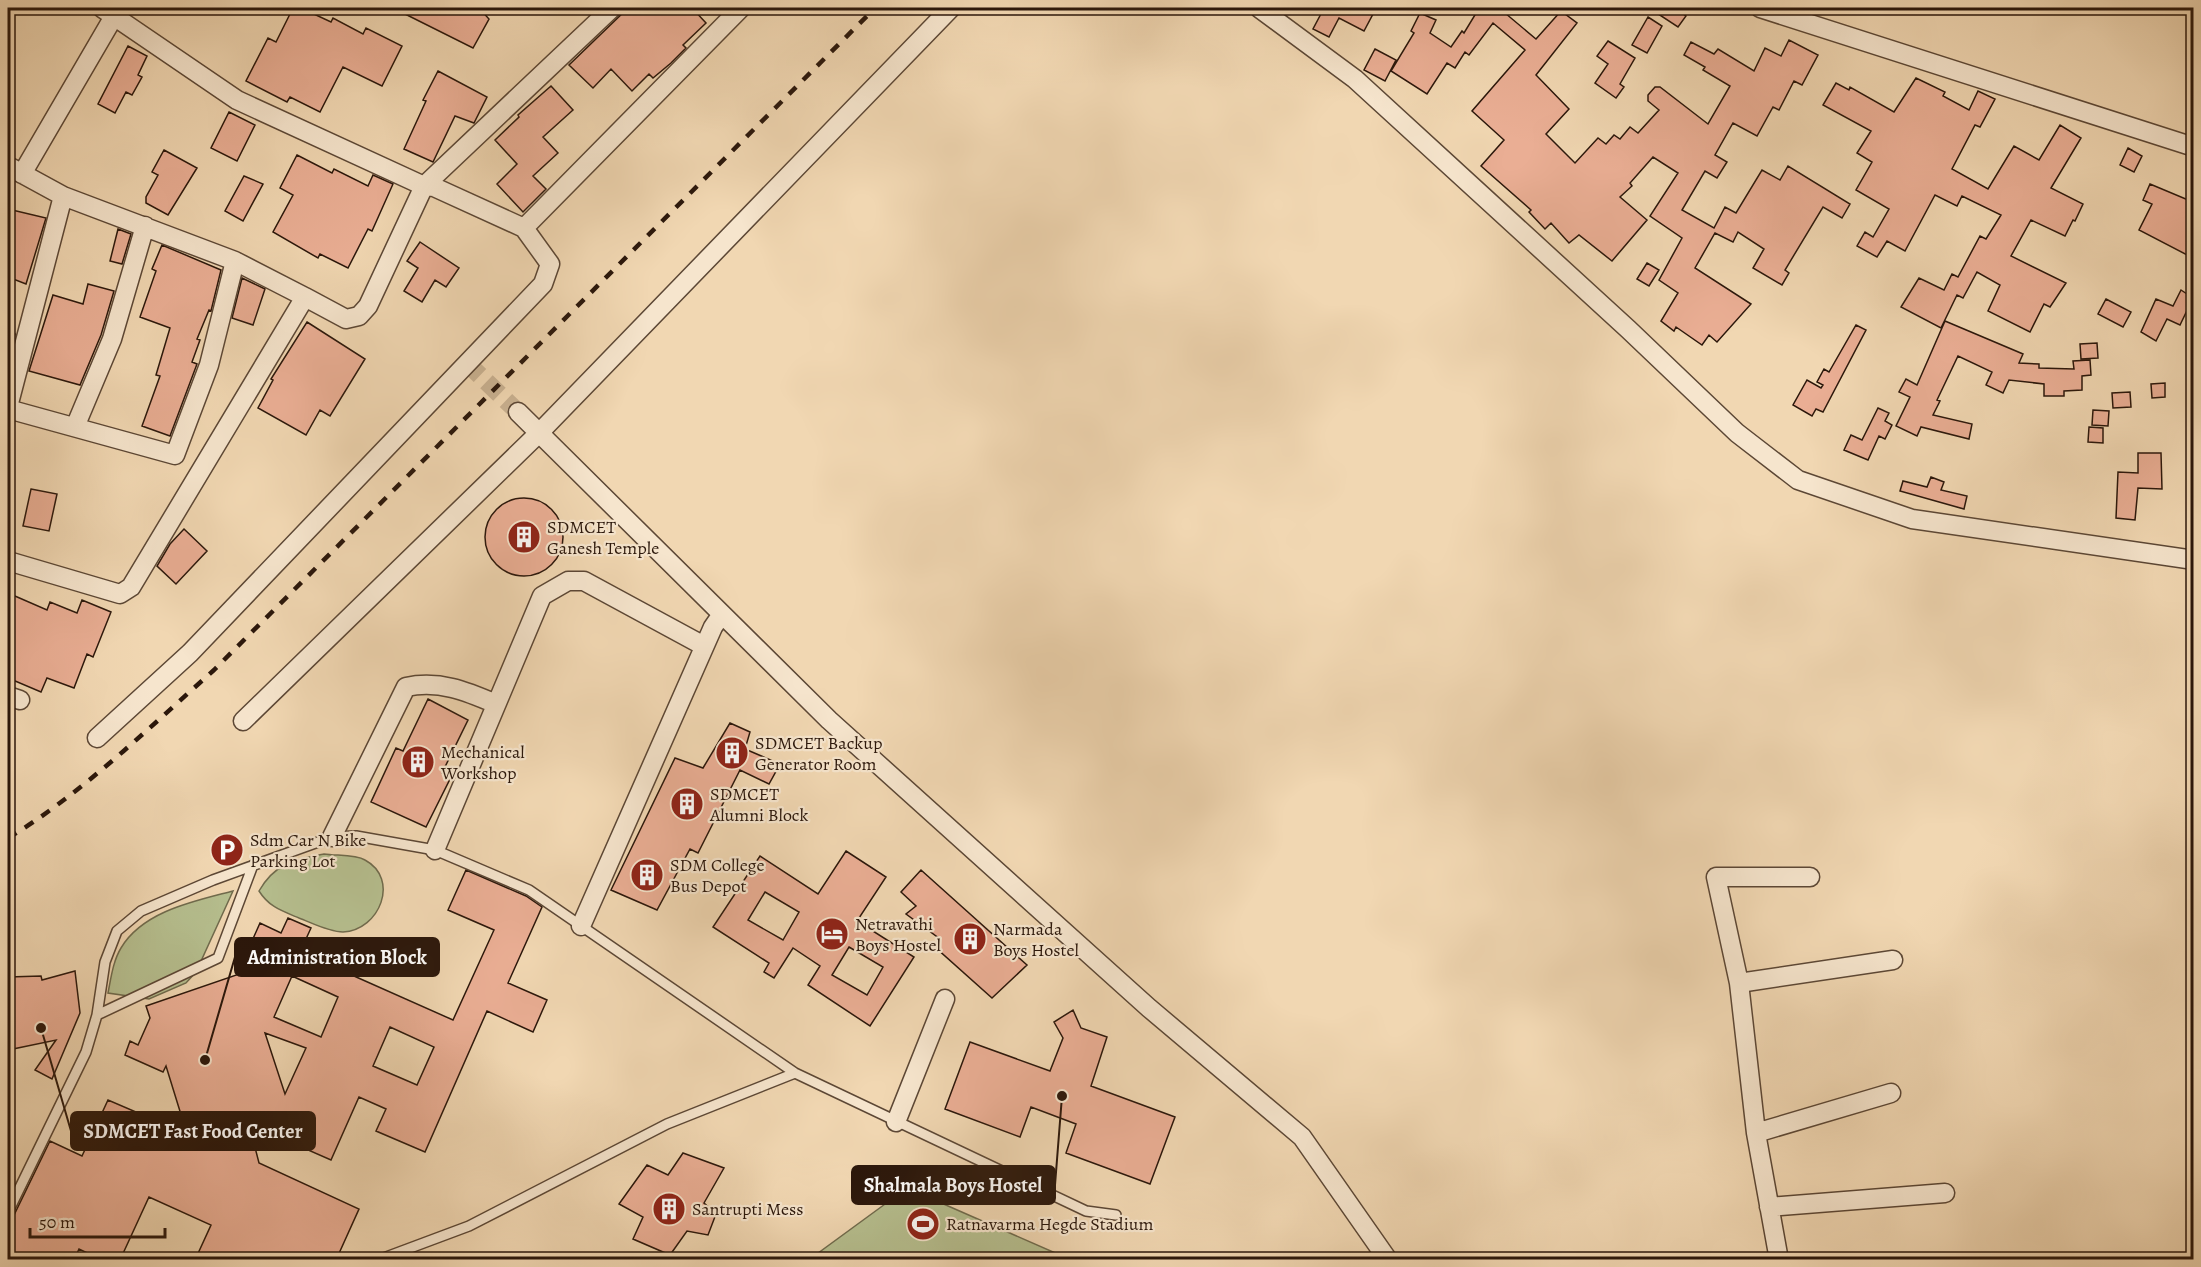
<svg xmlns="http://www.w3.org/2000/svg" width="2201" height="1267" viewBox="0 0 2201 1267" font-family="Alegreya,serif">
  <rect width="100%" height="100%" fill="#f1d7b2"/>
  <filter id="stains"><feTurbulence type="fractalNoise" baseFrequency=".00333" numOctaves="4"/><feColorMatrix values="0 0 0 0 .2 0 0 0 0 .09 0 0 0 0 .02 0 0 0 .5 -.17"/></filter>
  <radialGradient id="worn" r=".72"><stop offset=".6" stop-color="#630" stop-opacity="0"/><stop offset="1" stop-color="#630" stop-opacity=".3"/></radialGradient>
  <!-- green -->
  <path fill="#b6bf8f" stroke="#706b4d" stroke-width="1.5" d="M324,854c12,2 31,0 41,6 35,19 15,70 -22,72 -14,0 -31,-9 -44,-14 -17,-7 -30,-11 -40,-27 16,-28 35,-31 65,-37z
    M233,891l-37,81 -10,11 -37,16 -41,-6c3,-15 5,-32 13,-45 22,-37 74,-47 112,-57z
    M907,1188l162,71h-259z"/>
  <!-- building -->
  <path fill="#eaae94" stroke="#2b170b" stroke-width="1.5" fill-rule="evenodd" d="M293,8h8l30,14 2,-4 30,16 3,-6 36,18 -20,40 -39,-19 -23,45 -30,-15 -3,5 -41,-21 22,-43 8,4z
    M393,8h86l10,11 -16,29z
    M628,8h64l14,15 -23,22 3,3 -15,15 -18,15 -4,-4 -17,17 -21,-22 -18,19 -24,-23z
    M1317,8h44l12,6 -9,17 -25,-13 -10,19 -16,-8 10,-19z
    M1475,8h34l-4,5 31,26 25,-28 16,12 -41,52 33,34 -23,25 29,29 23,-25 8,6 8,-9 6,4 10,-12 8,6 21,-23 -11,-9v-6l7,-8h5l48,37 22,-38 -27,-16 2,-3 -21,-12 7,-13 23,12 4,-5 36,22 11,-23 16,8 8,-16 29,15 -16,30 -8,-4 -15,29 -6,-3 -16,29 -24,-13 -18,32 12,7 -10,16 -12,-7 -23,39 32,18 11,-21 11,6 26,-43 18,10 8,-14 62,38 -8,14 -19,-11 -38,63 4,3 -7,12 -29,-17 11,-19 -26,-17 -5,10 -18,-9 -20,35 56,36 -34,38 -8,-7 -7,10 -26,-18 -2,4 -13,-10 17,-28 -19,-13 23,-42 -32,-22 28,-43 -25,-16 -23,26 2,3 -12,11 27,23 -35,41 -33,-26 -10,8 -18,-20 -6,6 -16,-17 2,-2 -50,-44 23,-26 -32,-29 53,-61 -32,-27 -24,32 -4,-3 -10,16 -8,-5 -20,31 -36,-23 23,-38 -3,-2 9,-18 16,7 -6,13 21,14 11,-16 2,2 14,-23z
    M1649,8h25l12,8 -8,11z
    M1648,17l14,9 -15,27 -15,-8z
    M1608,41l27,17 -15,26 4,3 -8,11 -21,-15 13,-19 -11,-8z
    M128,46l19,10 -9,19 4,2 -10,18 -6,-3 -11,21 -17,-9z
    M1375,49l21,11 -11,21 -21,-11z
    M438,71l49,26 -13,26 -19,-7 -22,46 -29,-13 22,-48 -3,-1z
    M1916,78l29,14 -2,4 26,14 9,-19 17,8 -15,28 -5,-2 -23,44 36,20 26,-43 25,14 21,-35 21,13 -30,50 32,16 -8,17 -2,-1 -8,16 -34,-16 -20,36 55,27 -16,24 -6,-3 -14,28 -42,-21 12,-26 -23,-13 -14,26 -6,-3 -16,33 -40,-21 18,-29 25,12 8,-16 6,3 22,-41 6,3 15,-24 -39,-19 -5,10 -22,-11 -30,56 -18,-10 -10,16 -20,-11 8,-14 8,5 16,-28 -33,-19 16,-28 -15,-9 14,-22 -48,-26 13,-22 13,7 1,-3 44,25z
    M551,86l22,24 -30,27 15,16 -25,23 13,13 -23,23 -26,-28 20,-20 -22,-24 24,-23 -1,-2z
    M229,112l26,13 -18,36 -26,-13z
    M2128,148l14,8 -8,16 -14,-7z
    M164,150l33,18 -29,47 -22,-12v-6l12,-22 -6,-3z
    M297,155l35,18 2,-4 34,17 5,-11 20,9 -21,47 -4,-2 -20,39 -28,-14 -2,4 -45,-26 20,-37 -13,-7z
    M244,176l19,8 -20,37 -18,-10z
    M2150,184l43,18v56l-54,-28 13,-26 -9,-4z
    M8,209l38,9 -20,66 -18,-7z
    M118,229l13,5 -9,30 -12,-3z
    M420,242l39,26 -13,19 -11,-7 -13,22 -18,-11 14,-23 -11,-7z
    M162,245l59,25 -10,41 -2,-1 -12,29 3,1 -8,22 5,2 -27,72 -28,-10 18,-50 -4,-1 14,-47 -30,-11 16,-46 -4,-2z
    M1647,263l12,7 -10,16 -12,-7z
    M242,278l23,11 -12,36 -21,-7z
    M88,284l26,7 -13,44 -21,50 -51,-14 24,-76 30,9z
    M2181,290l12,8 -13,27 -13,-6 -11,22 -15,-9 15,-33 17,7z
    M2106,299l25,13 -8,15 -25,-13z
    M1945,321l78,33 -4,9 20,1v4l35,1 -1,-8 17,-1 1,15 -9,1v14l-18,1v5h-20v-12l-35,-4 -6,13 -17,-8 6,-13 -34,-16 -21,44 3,1 -7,14 39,9 -3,15 -48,-12 -4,9 -21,-10 14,-29 -11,-5 7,-13 11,6z
    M307,322l58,37 -35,57 -10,-6 -14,25 -48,-27 15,-28 -2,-1z
    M1856,325l10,5 -43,82 -7,-3 -4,7 -19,-11 14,-25 14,8 2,-3 -6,-3 7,-13 5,3z
    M8,331l7,3 -7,30z
    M2097,343l1,15 -17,1 -1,-15z
    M2165,383v14l-13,1 -1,-14z
    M2130,392l1,15 -18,1 -1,-15z
    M1878,408l11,5 -4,8 7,4 -7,14 -6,-3 -11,24 -24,-10 7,-15 11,5z
    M2093,410l16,1 -1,15 -16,-1z
    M2089,427l14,1v15l-15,-1z
    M2138,453h23l1,36 -24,-1 -3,32 -19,-2 2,-46 20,1z
    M1931,477l13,5 -3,8 26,6 -3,13 -64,-18 3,-10 24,6z
    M31,489l26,5 -8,37 -26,-5z
    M485 537a39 39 0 1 1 78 0a39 39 0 1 1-78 0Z
    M184,529l23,22 -31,33 -19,-18 13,-22z
    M8,593l39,17 3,-8 27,11 5,-13 29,12 -18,45 -6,-3 -13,34 -27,-10 -6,14 -33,-14z
    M428,699l40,21 -26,53 9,4 -25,50 -55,-25 25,-54 7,3z
    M730,723l20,9 -5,17 35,15 -11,20 -29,-14 -42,83 -8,-4 -33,61 -46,-20 64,-132 28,10z
    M846,851l40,26 -29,44 57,36 -44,69 -62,-41 12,-19 -27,-18 -19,30 -10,-6 5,-9 -56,-36 47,-71 58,38zM765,892l34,20 -16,28 -35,-20zM849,947l34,20 -16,28 -35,-20z
    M466,870l60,26 16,11 -34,76 39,17 -14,32 -46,-21 -62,141 -49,-21 10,-22 -27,-12 -28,63 -82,-36 10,39 100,46 -23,51h-141l16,-35 -62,-28 -29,63h-18l-23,-11 -5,11h-66v-38l6,-7 36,-74 32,15 26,-56 79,34 -21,-68 -3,6 -38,-17 5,-14 8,4 12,-27 -4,-12 128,-44 -26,-12 12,-27 21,10 7,-15 23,10 -11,24 153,68 41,-90 -46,-20zM292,976l46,21 -17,40 -47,-20zM390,1027l44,20 -17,38 -44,-19zM265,1033l41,15 -21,46z
    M921,870l106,95 -35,33 -57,-51 5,-8 -34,-25 10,-8 -15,-14z
    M75,971l5,42 -28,66 -17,-9 21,-30 -48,10v-73l33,-1 1,4z
    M1073,1010l8,18 26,9 -16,49 84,31 -25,67 -84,-31 10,-29 -45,-17 -11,30 -75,-28 25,-67 80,29 13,-33 -9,-16z
    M683,1153l41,15 -20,35 12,11 -8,21 -21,-4 -17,24 -37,-16 10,-22 -24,-13 28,-39 21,10z"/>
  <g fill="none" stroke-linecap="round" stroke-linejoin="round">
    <!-- minor-tunnel -->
    <path stroke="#c9b191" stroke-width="18" stroke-dasharray="18 9" stroke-linecap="butt" d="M467,363l51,49"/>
    <!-- service casing -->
    <g stroke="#5c4735" stroke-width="12">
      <path id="service" d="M97,1015l121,-57 35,-93
        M8,1212l78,-160 11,-37 8,-53 12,-31 24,-20 72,-31 119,-43 24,-1 79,14 94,40 266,183 291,138 30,4
        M378,1260l91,-34 198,-102 128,-51"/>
    </g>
    <!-- minor casing -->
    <g stroke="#5c4735" stroke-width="21">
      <path id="minor" d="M1259,8l96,71 273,250 109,104 61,47 114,39 282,41
        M1760,8l434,139
        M8,166l55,30 172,65 70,36
        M22,174l91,-156
        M524,228l217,-220
        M8,407l55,-211
        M8,409l167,46 34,-90 26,-104
        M518,412l311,308 320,288 153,129 86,123
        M75,427l37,-88 33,-113
        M8,561l112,33 11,-7 174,-290 41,22 13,-3 9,-10 56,-120 188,-178
        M8,696l12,4
        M243,721l297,-289 411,-424
        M97,738l93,-85 353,-369 7,-20 -26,-36 -90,-41 -10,-1 -187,-86 -135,-92
        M332,837l74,-150c33,-7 60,4 90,17
        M435,850l107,-254 26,-15h16l120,65
        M581,926l132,-299 9,-13
        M1739,983l154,-23
        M896,1122l49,-123
        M1756,1133l135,-40
        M1769,1207l176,-14
        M1779,1260l-23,-127 -17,-150 -23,-106h94"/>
    </g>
    <!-- service -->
    <use href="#service" stroke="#f6e5cd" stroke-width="9"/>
    <!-- minor -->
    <use href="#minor" stroke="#f6e5cd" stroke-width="18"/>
    <!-- rail -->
    <path stroke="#2b170b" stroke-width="4.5" stroke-dasharray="10 10" stroke-linecap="butt" d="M8,838c71,-42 143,-112 206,-168l661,-662"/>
  </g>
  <!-- icons -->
  <defs>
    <g id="building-disc" transform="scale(1.725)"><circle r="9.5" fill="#8f2418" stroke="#f6e5cd"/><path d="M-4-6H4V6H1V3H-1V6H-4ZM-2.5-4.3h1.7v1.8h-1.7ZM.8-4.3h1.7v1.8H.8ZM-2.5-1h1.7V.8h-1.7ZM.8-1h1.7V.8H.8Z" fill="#fff"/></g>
    <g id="parking-disc" transform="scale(1.725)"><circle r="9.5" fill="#8f2418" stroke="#f6e5cd"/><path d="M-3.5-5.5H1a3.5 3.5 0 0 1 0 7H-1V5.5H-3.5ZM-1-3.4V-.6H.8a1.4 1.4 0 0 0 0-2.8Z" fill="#fff"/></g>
    <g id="hotel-disc" transform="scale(1.725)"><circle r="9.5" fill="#8f2418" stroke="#f6e5cd"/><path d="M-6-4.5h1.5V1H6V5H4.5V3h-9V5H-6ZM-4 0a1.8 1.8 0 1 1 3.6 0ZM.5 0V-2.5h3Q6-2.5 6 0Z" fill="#fff"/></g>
    <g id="stadium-disc" transform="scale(1.725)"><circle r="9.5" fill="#8f2418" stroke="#f6e5cd"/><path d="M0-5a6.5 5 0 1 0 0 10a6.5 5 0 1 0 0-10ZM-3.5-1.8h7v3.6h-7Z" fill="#fff"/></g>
  </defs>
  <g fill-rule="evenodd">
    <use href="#building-disc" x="524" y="537"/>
    <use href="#building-disc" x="732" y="753"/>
    <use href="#building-disc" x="418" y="762"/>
    <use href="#building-disc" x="687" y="804"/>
    <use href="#parking-disc" x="227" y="850"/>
    <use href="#building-disc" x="647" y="875"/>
    <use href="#hotel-disc" x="832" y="934"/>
    <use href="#building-disc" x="970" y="939"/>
    <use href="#building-disc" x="669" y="1209"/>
    <use href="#stadium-disc" x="923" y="1224"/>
  </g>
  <g text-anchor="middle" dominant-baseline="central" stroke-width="4.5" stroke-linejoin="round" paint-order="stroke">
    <!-- poi labels -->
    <g font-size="18" fill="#2b170b" stroke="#f6e5cd" text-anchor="start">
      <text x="547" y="527">SDMCET<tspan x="547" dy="21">Ganesh Temple</tspan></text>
      <text x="755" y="743">SDMCET Backup<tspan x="755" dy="21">Generator Room</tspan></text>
      <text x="441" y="752">Mechanical<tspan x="441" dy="21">Workshop</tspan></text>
      <text x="710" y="794">SDMCET<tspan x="710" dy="21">Alumni Block</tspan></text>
      <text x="250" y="840">Sdm Car N Bike<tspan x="250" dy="21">Parking Lot</tspan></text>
      <text x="670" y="865">SDM College<tspan x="670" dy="21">Bus Depot</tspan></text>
      <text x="855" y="924">Netravathi<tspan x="855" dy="21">Boys Hostel</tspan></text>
      <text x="993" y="929">Narmada<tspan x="993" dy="21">Boys Hostel</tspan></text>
      <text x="692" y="1209">Santrupti Mess</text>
      <text x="946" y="1224">Ratnavarma Hegde Stadium</text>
    </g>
  </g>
  <!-- callouts -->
  <path fill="none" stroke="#2b170b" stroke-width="2" d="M205 1060L235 957M41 1028L71 1131M1062 1096L1055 1185"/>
  <g fill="#2b170b" stroke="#f6e5cd" stroke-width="2">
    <circle cx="205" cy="1060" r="6"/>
    <circle cx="41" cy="1028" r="6"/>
    <circle cx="1062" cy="1096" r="6"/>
  </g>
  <g fill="#2b170b" stroke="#2b170b" stroke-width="2">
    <rect x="235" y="938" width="204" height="38" rx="6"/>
    <rect x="71" y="1112" width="244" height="38" rx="6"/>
    <rect x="852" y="1166" width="203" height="38" rx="6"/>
  </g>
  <g font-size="20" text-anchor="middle" font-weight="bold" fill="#fff">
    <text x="337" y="964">Administration Block</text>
    <text x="193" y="1138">SDMCET Fast Food Center</text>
    <text x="953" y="1192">Shalmala Boys Hostel</text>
  </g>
  <!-- margin -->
  <rect width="2201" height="1267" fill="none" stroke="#f1d7b2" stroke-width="30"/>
  <rect x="9" y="9" width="2183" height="1249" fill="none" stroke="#2b170b" stroke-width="3"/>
  <rect x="15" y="15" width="2171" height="1237" fill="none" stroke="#2b170b" stroke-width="1.5"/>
  <!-- scale -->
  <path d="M30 1228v9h135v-9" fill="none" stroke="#2b170b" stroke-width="3"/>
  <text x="39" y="1228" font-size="18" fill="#2b170b" stroke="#f6e5cd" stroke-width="4.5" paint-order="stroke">50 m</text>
  <rect width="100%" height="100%" filter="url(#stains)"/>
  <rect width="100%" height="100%" fill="url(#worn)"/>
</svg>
